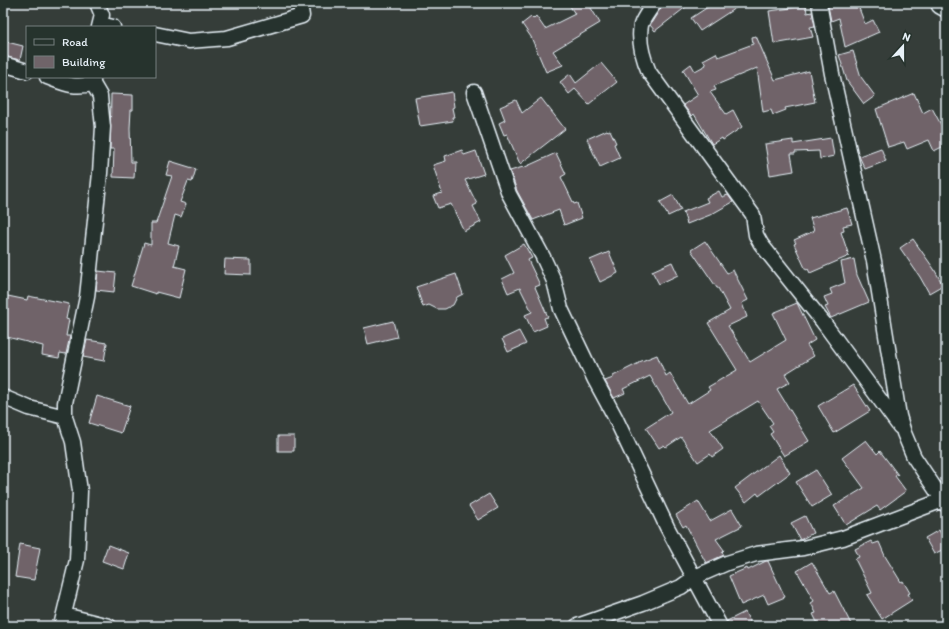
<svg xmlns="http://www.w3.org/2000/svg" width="949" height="629" viewBox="0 0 949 629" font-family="Itim,sans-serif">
  <rect width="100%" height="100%" fill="#353d39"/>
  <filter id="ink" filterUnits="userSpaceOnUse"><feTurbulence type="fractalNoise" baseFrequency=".025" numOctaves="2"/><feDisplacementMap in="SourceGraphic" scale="8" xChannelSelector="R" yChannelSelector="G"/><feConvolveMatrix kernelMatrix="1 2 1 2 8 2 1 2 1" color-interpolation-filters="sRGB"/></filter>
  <g filter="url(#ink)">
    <!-- building -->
    <path fill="#6f6469" stroke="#e8f1f8" d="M568,3h20l12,20 -47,28 10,14 -17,7 -15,-35 -9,-13 9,-7 2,2 3,-3 9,13 30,-15z
      M668,3h23l-36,28 -5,-6 10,-16z
      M714,3h29l-43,28 -9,-13z
      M838,3h19l8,21 8,-4 6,12 -34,15 -6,-29 -8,3 -3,-15z
      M806,6l1,7 5,-1 3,14 -5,1 3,10 -39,7 -5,-33z
      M756,36l19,44 34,-9 6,31 -30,6 1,2 -13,5 -2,-5 -8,2 -6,-44 -43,18 2,4 -6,2 16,22 7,-4 9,17 -19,13 -1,-2 -10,6 -18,-30 -2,2 -9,-11 15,-10 -15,-25 8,-6 4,7 11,-6 -3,-5 13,-7 2,4 35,-13 -1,-7z
      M3,41l20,5 -3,14 -17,-4z
      M853,51l8,26 14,19 -11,8 -17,-23 -8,-26z
      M601,63l16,19 -28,22 -14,-15 -6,5 -9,-12 10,-8 6,9z
      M452,92l2,15 -2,1 2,9h-2l1,4 -33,5 -5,-28z
      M914,93l9,20 9,-5 14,26v11l-12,6 -5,-11 -22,9 -3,-7 -16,5 -12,-38z
      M111,94l22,1v15h-2l-1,18 1,34h4l-1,16 -21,-1 1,-28h-4z
      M541,98l24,31 -45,35 -13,-30 -3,1 -5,-12 6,-3 -5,-13 16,-7 6,13z
      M607,130l1,1 2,-1 6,13 -2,1 6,14 -20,9 -13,-28z
      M831,138l3,18 -14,3 -1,-8 -24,1v2h-4l3,17 -24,4 -5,-31 28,-4v4z
      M881,148l5,13 -21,8 -6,-13z
      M462,150l2,5 12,-4 8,23 -19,6 12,24 -4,2 8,16 -17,9 -13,-27 -13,4 -5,-12 9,-3 -9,-28 13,-4 -1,-5z
      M556,153l10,21 -5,3 13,27 3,-1 5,15 -18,7 -5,-15 -26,10 -16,-29 -7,-20 13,-4v1z
      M170,161l26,8 -4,13 -4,-1 -8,21 6,2 -5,13 -6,-2 -7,28 11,3 -5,20 12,3 -7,29 -23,-6v2l-25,-8 13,-43 7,2v-22h5l16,-47 -6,-1z
      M719,191l3,6 6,-2 5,7 -23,13 -23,9 -4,-12 25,-10 -2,-4z
      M673,195l8,15 -13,6 -8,-14z
      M847,208l5,16 -9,2 1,5 -3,1 8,24 -39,17 -2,-4 -2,1 -12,-26 2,-1 -2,-3 20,-9 -4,-13z
      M913,239l21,30 9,16 -14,8 -9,-16 -20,-29z
      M705,241l22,32 6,-3 15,30 -6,3 5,14 -19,9 22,36 36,-22 -13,-27 24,-10 18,37 -8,5 7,11 -29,18 5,8 -13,7 32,52 -25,15 -14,-22 3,-2 -4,-6 4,-3 -15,-22 -48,29 13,19 -11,8 -2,-3 -12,8 -17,-25 -15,10 -2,-2 -5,3 -13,-20 25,-16 -21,-36 -27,13 2,4 -11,5 -9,-17 8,-3v-2l26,-13v-1l18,-7 9,21 4,-3 18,31 22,-14 -2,-3 29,-17 -29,-47 22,-13 -12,-22h-1l-26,-38z
      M524,244l8,14 -4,2 12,25 -5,2 13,30 -4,1 3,8 -14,6 -8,-17 7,-3 -12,-24 -12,5 -6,-14 12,-6 -9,-18z
      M609,252l9,21 -18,9 -10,-22z
      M225,259l26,1v15l-27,-1z
      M854,259l3,16 12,27 -38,16 -6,-11 3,-1 -4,-9 8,-3 -2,-5 15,-6 -4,-21z
      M672,262l6,13 -19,9 -7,-13z
      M98,271l18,2 -2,19 -18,-2z
      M456,274l7,20 -6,3 -4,8 -8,4h-8l-8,-4 -6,2 -7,-20z
      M3,295l24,5 1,-4 41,8 -3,15 3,1 -3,16h4l-4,18 -6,-1 -1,5 -17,-3 1,-9 -40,-10z
      M393,321l4,16 -29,7 -4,-16z
      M519,331l7,13 -18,8 -6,-13z
      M87,340l20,3 -3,18 -21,-4z
      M853,385l17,26 -36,22 -16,-27z
      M97,396l33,10 -9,27 -32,-10z
      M278,436h16v15h-16z
      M866,440l11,14 3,-3 18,24 -3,1 11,15 -26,19 -3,-4 -31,19 -12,-19 30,-18 -22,-30z
      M779,455l11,18 -31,23 -2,-3 -11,9 -11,-14z
      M816,470l16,25 -20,12 -16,-25z
      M489,494l9,14 -20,12 -9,-14z
      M698,501l12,20 22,-12 10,17 -26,13 8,11 -2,2 2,3 -18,8 -20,-38 -3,2 -7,-12z
      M805,516l8,17 -13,7 -9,-17z
      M939,530l7,13v5l-12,6 -9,-16z
      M871,541l2,3 6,-2 6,14 16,26 2,-1 7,12 -2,1 4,6 -30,19 -15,-24 5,-2 -17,-34 4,-2 -4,-8z
      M20,544l20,4 -6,32 -19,-3z
      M108,545l21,8 -5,16 -22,-8z
      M766,561h2l17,36 -17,7 -4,-9 -23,10 -12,-29 18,-8 1,2z
      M812,562l18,31 4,-2 18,35h-33l-6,-12 3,-1 -5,-10 3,-2 -17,-30z
      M745,612l7,14h-24l-1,-5z"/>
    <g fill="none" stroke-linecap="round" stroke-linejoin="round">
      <!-- street casing -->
      <g stroke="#e8f1f8" stroke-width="17">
        <path id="street" d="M97,3l5,12 -3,12
          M654,3c-4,7 -11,15 -13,22 -3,16 2,33 8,47l104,143 3,20 5,9 62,78 77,105
          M819,3l13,71 42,187 25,155 5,17 10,24 32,48
          M938,3l1,3 7,4
          M100,24l13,3
          M155,34l34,7 38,-3 75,-22 -2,-13
          M3,64l24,7
          M47,77c19,7 25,11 46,7
          M474,92l35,102 34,63 11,24 7,28 34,71 20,37 52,110 53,99
          M3,397l26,11 36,9
          M64,615l45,11
          M61,626l16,-66 2,-44 1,-25 -7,-49 -8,-25v-14l22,-106 13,-124 3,-46 -2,-19 -1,-12 -7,-12v-7
          M577,626l66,-23 38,-16 14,-10 32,-14 29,-9 47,-6 40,-10 100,-38"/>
      </g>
      <!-- street -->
      <use href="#street" stroke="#26332d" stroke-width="14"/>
    </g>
  </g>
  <!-- margin -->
  <rect width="949" height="629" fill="none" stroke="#26332d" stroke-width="16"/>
  <rect x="8" y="8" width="933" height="613" fill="none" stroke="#e8f1f8" stroke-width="1.5" filter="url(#ink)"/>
  <!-- legend -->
  <rect x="26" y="26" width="130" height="52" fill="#26332d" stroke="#747f7e"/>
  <rect x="34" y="39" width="20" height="6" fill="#26332d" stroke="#747f7e"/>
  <text x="62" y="46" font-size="12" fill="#e8f1f8">Road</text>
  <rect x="34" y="56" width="20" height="12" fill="#6f6469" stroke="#747f7e"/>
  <text x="62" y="66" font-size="12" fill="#e8f1f8">Building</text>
  <!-- north arrow -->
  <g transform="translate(903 46) rotate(21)" stroke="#26332d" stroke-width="3" paint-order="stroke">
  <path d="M0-3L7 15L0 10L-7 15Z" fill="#e8f1f8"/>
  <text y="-6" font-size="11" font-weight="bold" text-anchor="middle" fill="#e8f1f8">N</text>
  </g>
</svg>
